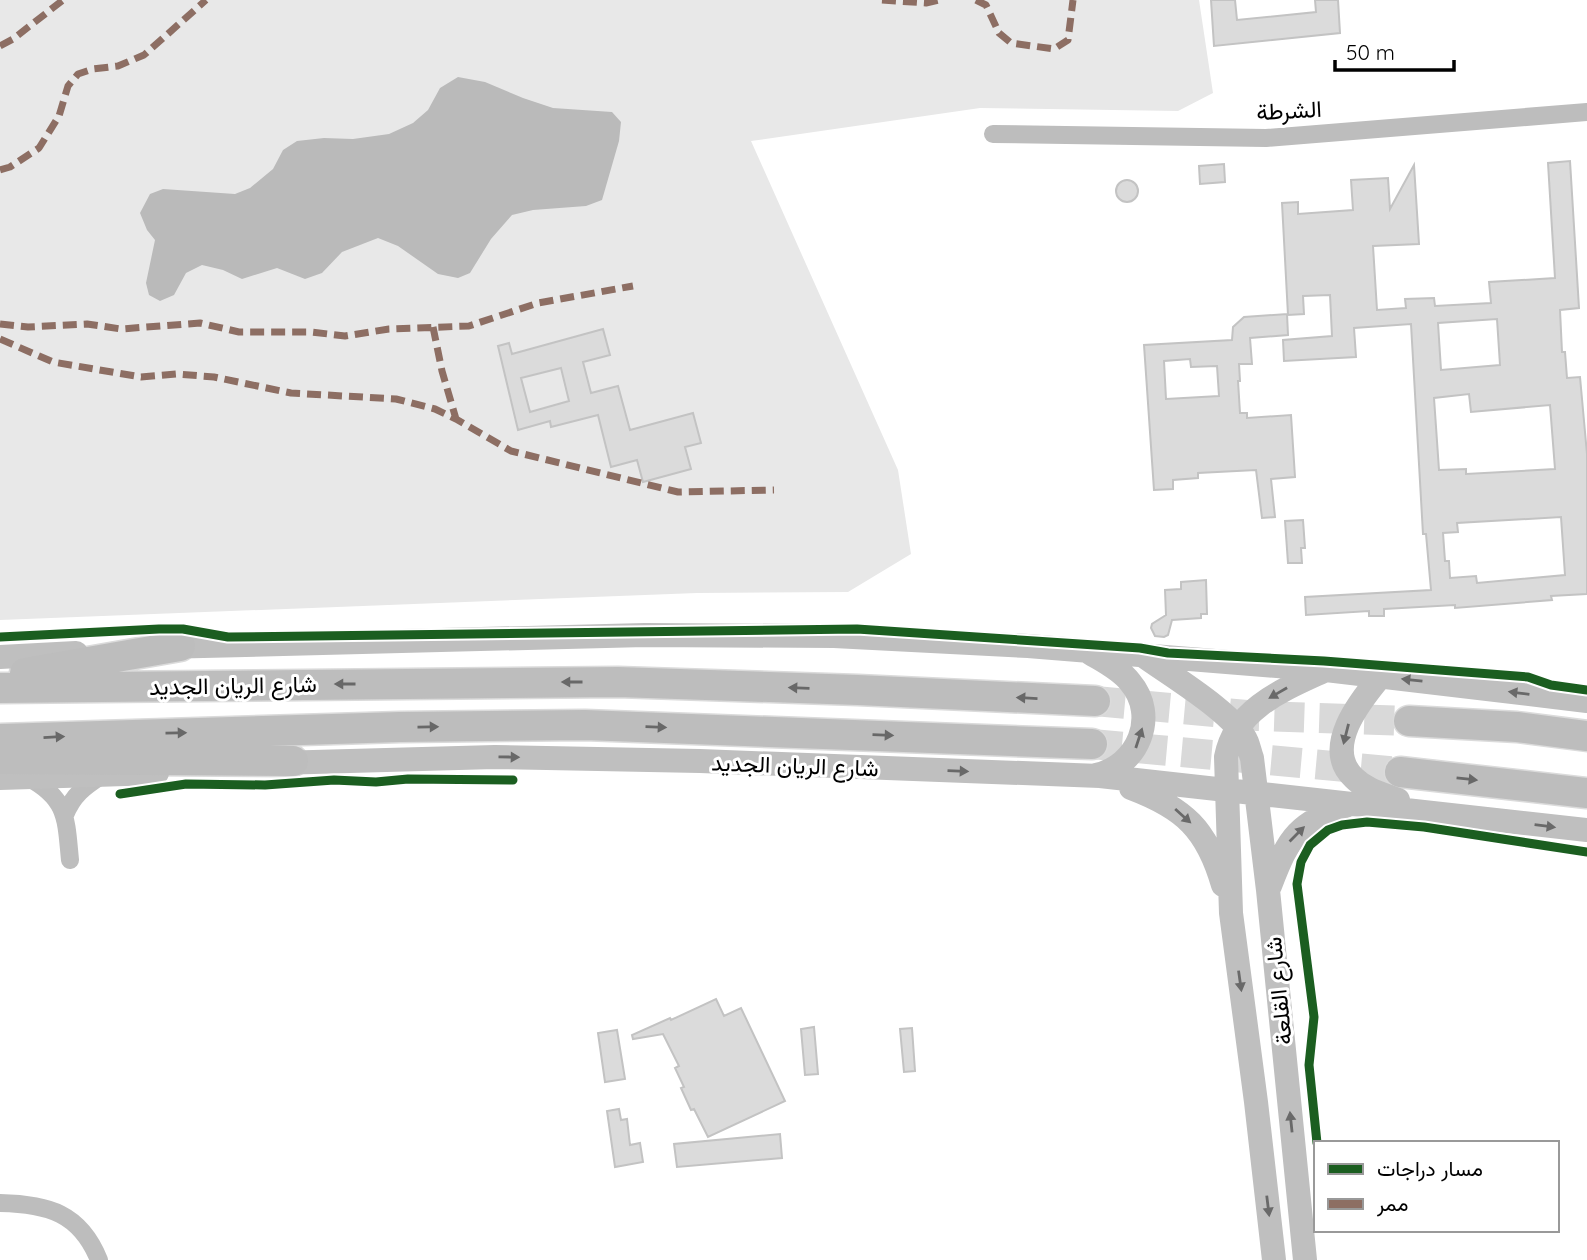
<svg xmlns="http://www.w3.org/2000/svg" width="1587" height="1260" viewBox="0 0 1587 1260" font-family="Quicksand,Vazirmatn,sans-serif">
  <rect width="100%" height="100%" fill="#fff"/>
  <!-- green -->
  <path fill="#e8e8e8" d="M0,0h1199l14,93 -35,18 -198,-3 -229,33 147,329 13,84 -63,38 -151,1 -697,27z"/>
  <!-- water -->
  <path fill="#bababa" d="M458,77l27,5 38,16 30,10 59,4 9,10 -2,19 -17,59 -16,6 -53,4 -21,5 -21,24 -21,34 -12,5 -20,-4 -40,-28 -20,-8 -36,14 -20,21 -17,6 -28,-11 -35,11 -19,-9 -21,-5 -16,8 -12,22 -14,6 -11,-6 -3,-12 9,-43 -8,-10 -7,-17 10,-19 13,-5 72,5 15,-6 23,-19 10,-19 14,-9 27,-3 29,1 36,-5 24,-11 15,-13 12,-22z"/>
  <!-- building -->
  <path fill="#dbdbdb" stroke="#c3c3c3" stroke-width="2" fill-rule="evenodd" d="M1211,0h24l2,20 79,-8 -1,-12h23l2,33 -126,13z
    M1570,161l9,147 -19,2 2,42h3l2,26 13,-1 7,77v140l-36,2 1,4 -97,8v-3l-71,4v7h-15v-5l-63,4 -1,-18 126,-7 -5,-56h-3l-12,-210 -57,4 2,29 -72,4 -1,-21 49,-4 -2,-41 -27,1 1,18 -16,1 -6,-112 16,-1v12l55,-4 -2,-30 37,-2 2,31 24,-44 5,79 -46,2 4,64 29,-2 -1,-9 29,-1 1,8 56,-3 -2,-21 66,-4 -7,-115zM1497,319l3,46 -59,5 -3,-47zM1469,394l2,18 79,-7 5,64 -89,5v-5l-27,1 -5,-72zM1561,517l4,58 -88,8 -1,-7 -26,2 -1,-17h-4l-2,-28 15,-1 -1,-9z
    M1224,164l1,18 -25,2 -1,-18z
    M1116 191a11 11 0 1 1 22 0a11 11 0 1 1-22 0Z
    M1287,314l1,21 -38,3 2,26h-13l1,17h-2l2,32h7v5l44,-3 4,62 -24,2 4,38 -13,1 -6,-48 -58,3v5l-25,2v9l-19,1 -10,-145 88,-5 1,-13 11,-10zM1190,359l1,8 26,-1 2,30 -53,3 -2,-38z
    M603,329l7,26 -27,7 8,31 27,-7 12,44 63,-17 8,30 -16,4 6,22 -48,13 -6,-22 -26,7 -13,-52 -47,12 -1,-6 -32,9 -20,-84 11,-3 3,11zM561,368l8,33 -39,11 -9,-34z
    M1303,520l2,28h-4l1,15h-14l-3,-42z
    M1206,580l1,34h-6v4l-29,2 -4,15 -4,2 -9,-1 -4,-8 1,-4 14,-9 -1,-25 16,-1v-7z
    M716,999l8,17 17,-8 44,93 -77,36 -14,-28 -3,1 -10,-22 3,-1 -9,-19 4,-2 -16,-32 -30,5 -1,-4 38,-17 1,2z
    M814,1027l4,47 -13,1 -4,-46z
    M912,1028l3,43 -11,1 -4,-43z
    M617,1030l8,49 -20,3 -7,-49z
    M619,1109l2,11 6,-1 3,26 10,-2 3,19 -28,5 -8,-56z
    M780,1134l2,24 -105,9 -3,-23z"/>
  <g fill="none" stroke-linecap="round" stroke-linejoin="round">
    <!-- trunk-tunnel -->
    <path stroke="#d9d9d9" stroke-width="30" stroke-dasharray="30 15" stroke-linecap="butt" d="M1095,701l163,15 151,5
      M1092,744l308,28"/>
    <!-- trunk casing -->
    <g stroke="#dbdbdb" stroke-width="33">
      <path id="trunk" d="M25,673l155,-27
        M0,688l618,-6 240,8 237,11
        M1409,721l108,6 70,9
        M0,739l400,-12 185,-2 507,19
        M0,759l293,2
        M1400,772l187,21"/>
    </g>
    <!-- minor -->
    <path stroke="#bdbdbd" stroke-width="18" d="M993,134l273,4 321,-26
      M29,778c39,21 37,42 41,82
      M65,815c8,-20 19,-28 36,-39
      M0,1203c48,1 80,10 99,57"/>
    <!-- secondary -->
    <path stroke="#bfbfbf" stroke-width="24" d="M161,647l484,-12 189,1 194,10 298,24 261,31
      M1090,653c13,8 30,16 40,29 29,34 8,84 -34,93
      M1141,654c27,20 94,59 106,88 2,5 3,11 5,16l16,132 37,370
      M0,657l76,-4
      M1380,677c-20,24 -58,71 -26,101 12,12 29,16 44,22
      M277,763l218,-6 205,4 400,15 487,54
      M0,778l157,-5
      M1131,788c53,20 76,41 92,97
      M1270,886c20,-52 27,-61 80,-82
      M1274,1260l-18,-158 -25,-189 -5,-156c9,-49 59,-68 100,-87"/>
    <!-- trunk -->
    <use href="#trunk" stroke="#bdbdbd" stroke-width="30"/>
    <!-- quiet -->
    <path stroke="#8d6e63" stroke-width="7" stroke-dasharray="14 7" stroke-linecap="butt" d="M882,0l44,3 13,-3
      M976,0l10,5 13,28 12,10 43,6 14,-9 5,-40
      M0,46l13,-7 50,-39
      M0,170l10,-3 29,-19 20,-32 9,-30 10,-12 15,-5 25,-3 26,-11 62,-55
      M0,324l28,3 59,-3 34,5 79,-6 39,9h72l34,4 44,-7 80,-3 69,-23 95,-17
      M433,327l9,44 14,48
      M0,339l53,23 88,15 36,-3 37,3 77,16 105,6 39,10 21,10 55,32 167,41 96,-2"/>
    <!-- cycleway casing -->
    <g stroke="#fff" stroke-width="13">
      <path id="cycleway" d="M0,637l159,-8h24l45,8 629,-8 283,19 28,5 156,8 204,16 23,8 36,5
        M120,794l66,-10 79,1 69,-5 42,2 32,-3 105,1
        M1317,1143l-8,-78 5,-48 -17,-133 4,-22 9,-17 18,-15 14,-5 25,-3 57,5 163,25"/>
    </g>
    <!-- cycleway -->
    <use href="#cycleway" stroke="#1b5e20" stroke-width="9"/>
  </g>
  <!-- one-way arrows -->
  <defs><path id="oneway-solid" d="M-6-.8H1V-3.2L6.5 0L1 3.2V.8H-6Z" transform="scale(1.75)"/></defs>
  <g fill="#696969">
    <use href="#oneway-solid" transform="translate(1412 680) rotate(-174)"/>
    <use href="#oneway-solid" transform="translate(1278 693) rotate(150)"/>
    <use href="#oneway-solid" transform="translate(1519 693) rotate(-173)"/>
    <use href="#oneway-solid" transform="translate(1346 734) rotate(104)"/>
    <use href="#oneway-solid" transform="translate(1139 738) rotate(-72)"/>
    <use href="#oneway-solid" transform="translate(509 757) rotate(1)"/>
    <use href="#oneway-solid" transform="translate(958 771) rotate(2)"/>
    <use href="#oneway-solid" transform="translate(1183 816) rotate(42)"/>
    <use href="#oneway-solid" transform="translate(1545 826) rotate(7)"/>
    <use href="#oneway-solid" transform="translate(1297 834) rotate(-45)"/>
    <use href="#oneway-solid" transform="translate(1240 981) rotate(82)"/>
    <use href="#oneway-solid" transform="translate(1291 1122) rotate(-96)"/>
    <use href="#oneway-solid" transform="translate(1268 1206) rotate(83)"/>
  </g>
  <g fill="#686868">
    <use href="#oneway-solid" transform="translate(572 682) rotate(180)"/>
    <use href="#oneway-solid" transform="translate(345 684) rotate(180)"/>
    <use href="#oneway-solid" transform="translate(799 688) rotate(-178)"/>
    <use href="#oneway-solid" transform="translate(1027 698) rotate(-177)"/>
    <use href="#oneway-solid" transform="translate(428 727) rotate(-1)"/>
    <use href="#oneway-solid" transform="translate(656 727) rotate(2)"/>
    <use href="#oneway-solid" transform="translate(176 733) rotate(-1)"/>
    <use href="#oneway-solid" transform="translate(883 735) rotate(2)"/>
    <use href="#oneway-solid" transform="translate(54 737) rotate(-3)"/>
    <use href="#oneway-solid" transform="translate(1467 779) rotate(6)"/>
  </g>
  <g text-anchor="middle" dominant-baseline="central" stroke-width="6" stroke-linejoin="round" paint-order="stroke">
    <!-- street labels -->
    <g font-size="23" fill="#000" stroke="#fff">
      <text transform="translate(1289 110) rotate(-3)">الشرطة</text>
      <text transform="translate(233 685) rotate(-1)">شارع الريان الجديد</text>
      <text transform="translate(795 765) rotate(2)">شارع الريان الجديد</text>
      <text transform="translate(1278 991) rotate(-96)">شارع القلعة</text>
    </g>
  </g>
  <!-- legend -->
  <rect x="1314" y="1141" width="245" height="91" fill="#ffffff" stroke="#999999" stroke-width="2"/>
  <rect x="1328" y="1164" width="35" height="10" fill="#1b5e20" stroke="#999999" stroke-width="2"/>
  <text x="1377" y="1176" font-size="21" fill="#000000">مسار دراجات</text>
  <rect x="1328" y="1199" width="35" height="10" fill="#8d6e63" stroke="#999999" stroke-width="2"/>
  <text x="1377" y="1211" font-size="21" fill="#000000">ممر</text>
  <!-- scale -->
  <path d="M1335 60v10h119v-10" fill="none" stroke="#000000" stroke-width="3.5"/>
  <text x="1346" y="60" font-size="21" fill="#000000" stroke="#ffffff" stroke-width="5" paint-order="stroke">50 m</text>
</svg>
